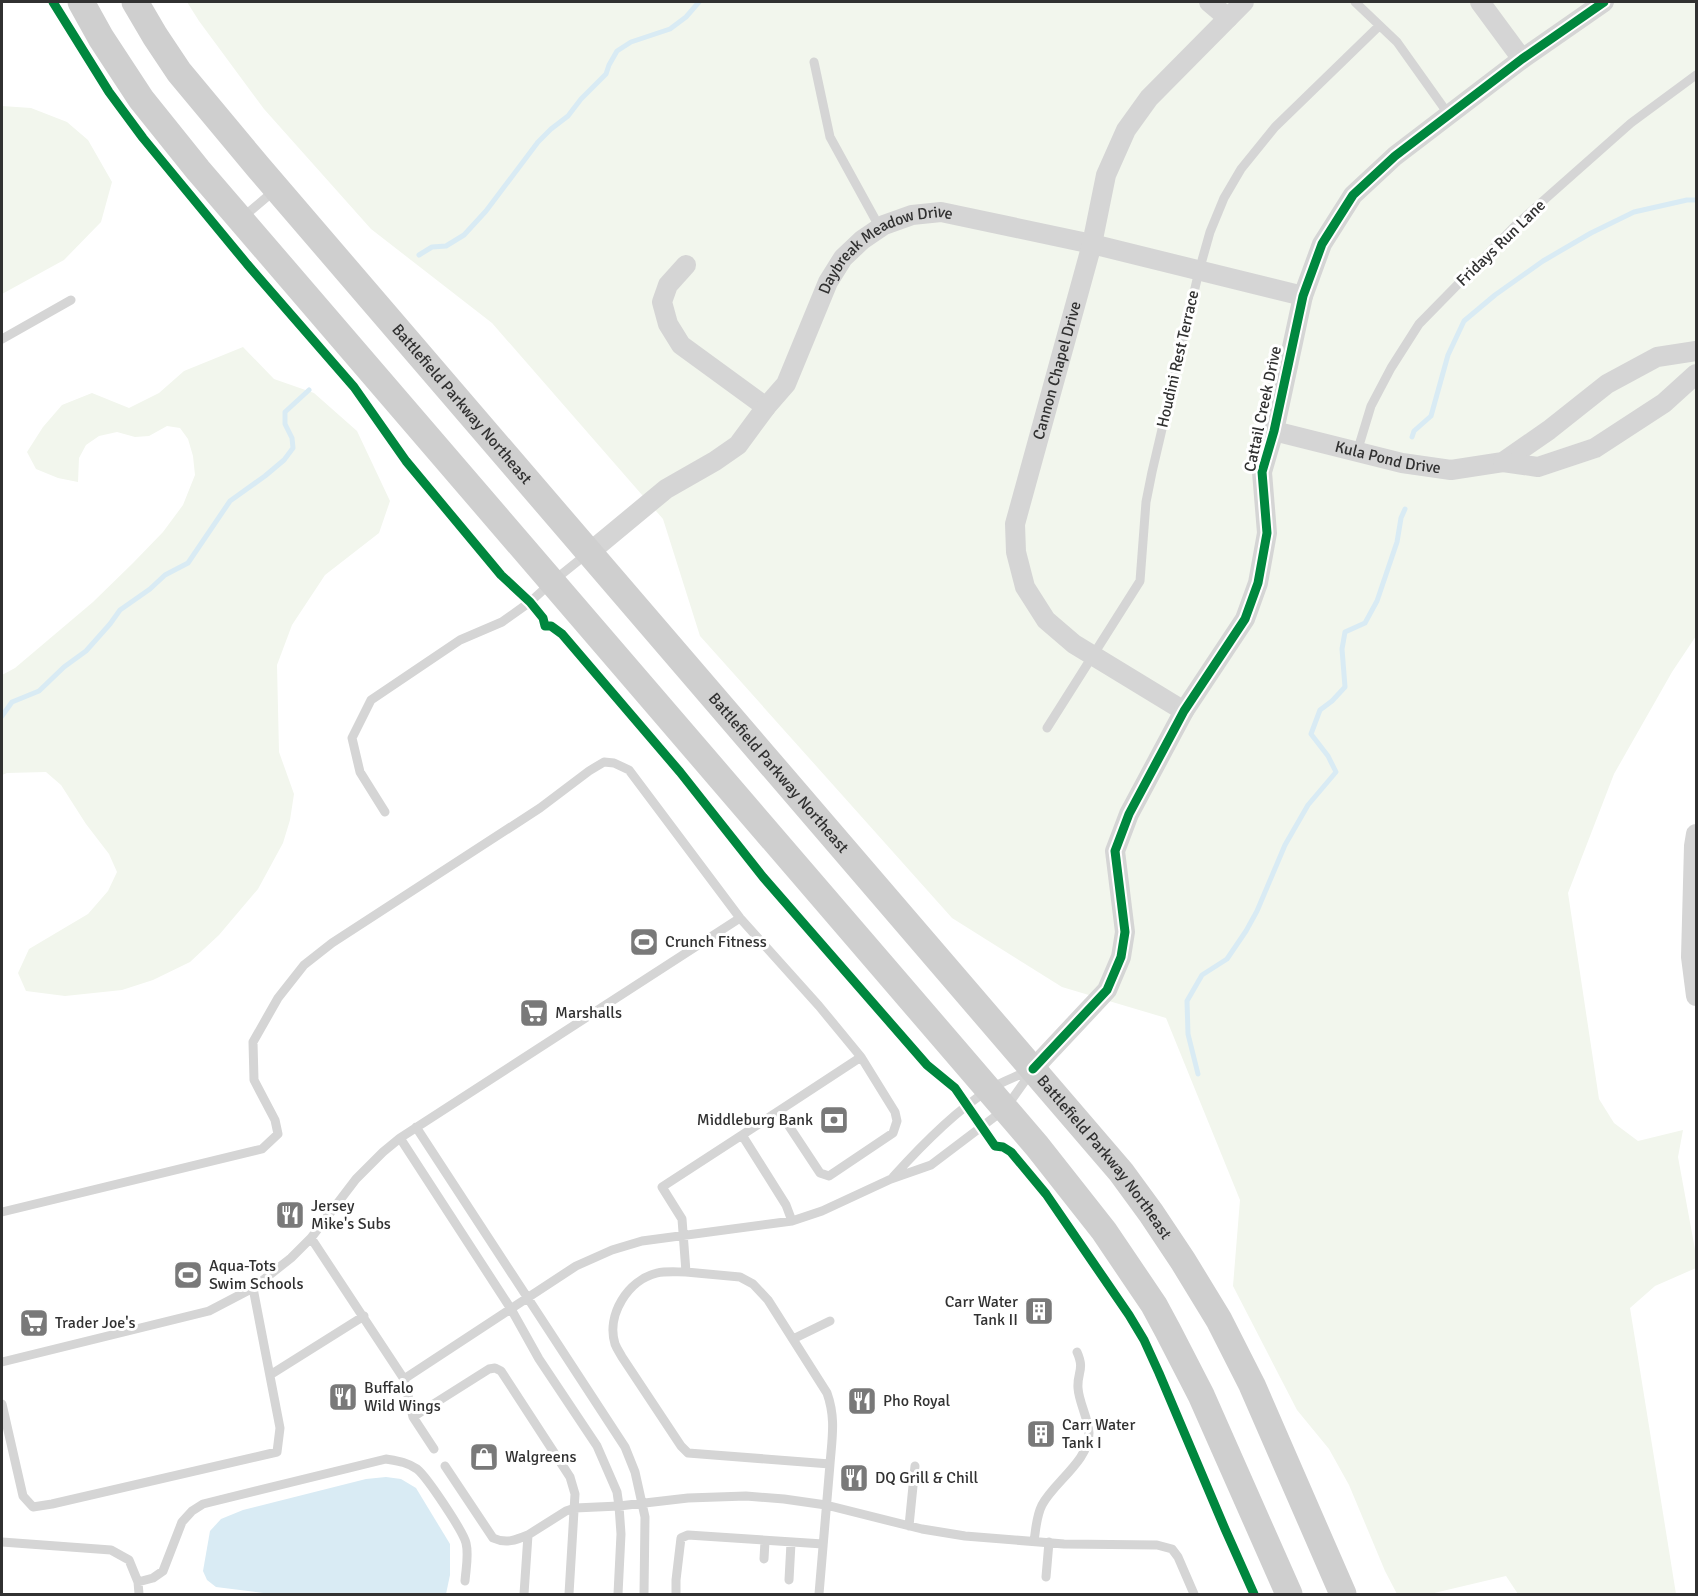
<svg xmlns="http://www.w3.org/2000/svg" width="1698" height="1596" viewBox="0 0 1698 1596" font-family="Signika,sans-serif">
  <rect width="100%" height="100%" fill="#fff"/>
  <!-- green -->
  <path fill="#f2f6ed" d="M187,2h1509v634l-24,36 -58,102 -46,119 31,206 15,24 24,18 45,-11 -5,27 18,98v13l-41,18 -25,22 46,286h-158l-12,-18 -76,18h-33l-12,-23 -36,-86 -20,-36 -32,-39 -64,-124 7,-86 -74,-182 -104,-31 -110,-69 -252,-282 -37,-117 -171,-196 -121,-94 -107,-120 -65,-88z
    M2,106l29,2 36,14 21,18 24,42 -11,40 -37,38 -62,34z
    M243,347l31,32 40,14 43,38 33,70 -11,32 -54,42 -33,50 -15,40 2,87 15,42 -4,26 -7,23 -25,46 -39,46 -29,27 -37,18 -31,10 -57,6 -39,-5 -8,-18 11,-24 59,-35 20,-23 9,-19 -8,-18 -23,-30 -25,-39 -15,-13 -39,1 -5,2v-100l13,-7 78,-66 40,-39 30,-31 20,-27 12,-30 -2,-19 -5,-17 -8,-11 -13,-2 -18,10 -14,1 -18,-5 -18,4 -13,9 -7,13 -1,24 -20,-4 -22,-9 -9,-17 16,-25 19,-22 30,-12 37,15 30,-15 25,-22z"/>
  <!-- water -->
  <path fill="#d9ebf4" d="M386,1477l15,2 15,9 34,56v31l-4,19h-175l-55,-7 -9,-7 -4,-9 7,-40 11,-12 22,-9 123,-31z"/>
  <g fill="none" stroke-linecap="round" stroke-linejoin="round">
    <!-- stream -->
    <path stroke="#d9ebf4" stroke-width="5" d="M419,255l13,-8 14,-1 18,-11 22,-24 52,-69 13,-13 17,-13 13,-17 25,-25 3,-9 8,-14 14,-9 39,-13 16,-12 13,-15
      M1412,437l2,-6 17,-15 17,-61 16,-34 31,-26 48,-34 48,-28 43,-21 53,-12h9
      M2,716l10,-14 27,-11 25,-24 22,-16 24,-27 10,-14 30,-21 15,-14 23,-12 42,-62 35,-25 19,-16 9,-12 -1,-10 -7,-14v-12l24,-22
      M1198,1074l-10,-40 -1,-33 15,-26 25,-16 19,-28 11,-20 28,-66 23,-40 28,-33 -8,-16 -17,-22 9,-24 12,-9 13,-14 -3,-38 3,-17 20,-9 12,-22 20,-59 4,-24 4,-9"/>
    <!-- lane -->
    <path stroke="#d5d5d5" stroke-width="9" d="M1355,2l42,40 52,73
      M814,62l16,75 50,91
      M242,218l33,-28
      M2,339l69,-39
      M1357,452l14,-46 20,-38 28,-44 98,-100 114,-101 65,-48
      M1047,728l93,-147 6,-79 6,-30 47,-201 11,-39 14,-34 17,-29 34,-42 104,-101
      M385,812l-25,-40 -8,-34 19,-38 89,-60 42,-18 28,-20 22,-20 36,-29
      M779,1111l41,62 9,3 64,-43 4,-12 -2,-9 -34,-55
      M416,1127l209,320 10,25 10,45 -1,77
      M400,1138l111,171 28,50 58,87 20,46 2,14 2,28 -3,60
      M893,1177c27,-30 60,-64 94,-86 13,-9 29,-14 43,-21
      M2,1212l260,-63 16,-15 -3,-14 -21,-40 -1,-38 25,-44 26,-33 28,-22 208,-135 49,-37 15,-9 10,1 15,7 111,148 79,88 42,51 -119,78 44,70 6,16
      M311,1238l93,141 9,38 21,32
      M686,1272l54,5 13,7 15,16 59,93c9,25 5,45 3,71l-142,-11 -7,-7 -59,-89c-2,-4 -5,-8 -7,-13 -9,-29 13,-64 42,-71 9,-2 19,-1 29,-1l-4,-53 -20,-32 80,-52
      M793,1339l37,-18
      M2,1362l207,-51 44,-23 38,-30 20,-20 45,-59 27,-27 17,-14 340,-220
      M270,1375l94,-59
      M404,1379l172,-113 36,-16 30,-9 150,-20 30,-10 69,-32 40,-14 74,-56 27,-38
      M2,1404l21,92 10,11 19,-3 225,-52 3,-24 -27,-140
      M413,1417l76,-48 6,-1 6,3 69,106 5,17 -6,100
      M445,1466l48,72c13,6 23,2 35,-3
      M909,1526l6,-60
      M1034,1541c2,-12 2,-24 8,-36 12,-23 47,-44 47,-72 -1,-16 -10,-30 -11,-45 -1,-16 7,-18 -1,-36
      M2,1542l109,8 18,10 9,22 1,12
      M764,1559l1,-18
      M1046,1577l3,-35
      M789,1580l2,-37
      M138,1582l15,-4 10,-7 19,-49 10,-11 11,-7 183,-45c12,2 21,3 31,10 10,8 46,62 49,74 3,12 0,25 -1,38
      M524,1594l4,-59 38,-24 9,-3 44,-2 69,-8 58,-2 38,3 42,6 96,24 43,7 99,8 93,1 15,4 6,8 16,37
      M676,1594v-14l5,-42 7,-3 135,9
      M819,1594l11,-130"/>
    <!-- street -->
    <g stroke="#d5d5d5" stroke-width="20">
      <path d="M1209,2l19,16"/>
      <path d="M1480,2l42,57"/>
      <path d="M686,265l-18,20 -6,17 6,22 13,21 85,62"/>
      <path id="s1" d="M1274,431l128,32 49,7 52,-8 46,-32 58,-46 50,-27 39,-6"/>
      <path d="M1503,462l35,5 57,-19 69,-45 32,-29"/>
      <path id="s2" d="M590,552l76,-63 49,-28 23,-16 28,-38 20,-23 42,-102 15,-24 19,-18 22,-15 28,-10 29,-3 151,32 211,52"/>
      <path id="s3" d="M1184,711l-110,-67 -28,-24 -21,-33 -9,-35 -1,-28 77,-280 14,-69 20,-45 23,-32 95,-96"/>
      <path d="M1696,834l-2,12 -3,111 5,39"/>
      <path d="M1033,1069l74,-79 14,-33 4,-25 -10,-81 14,-37 55,-103 61,-92 13,-36 9,-50 -5,-61 12,-41 29,-135 19,-52 31,-49 42,-39 127,-97 82,-57"/>
    </g>
    <!-- secondary -->
    <g stroke="#cfcfcf" stroke-width="27">
      <path d="M81,2l20,36 40,61 57,71 839,976 67,85 50,74 14,26 33,64 88,199"/>
      <path id="s4" d="M135,2l20,34 24,36 80,96 862,1004 30,41 32,48 36,59 33,65 91,209"/>
    </g>
    <!-- cycleway casing -->
    <g stroke="#fff" stroke-width="13">
      <path id="cycleway" d="M53,2l56,90 34,46 104,126 107,123 52,74 95,114 29,27 13,16 2,8h6l11,8 118,138 83,105 164,188 28,23 40,58 8,1 8,5 35,42 83,121 15,25 15,33 66,156 29,65
        M1033,1069l74,-79 14,-33 4,-25 -10,-81 14,-37 55,-103 61,-92 13,-36 9,-50 -5,-61 12,-41 29,-135 19,-52 31,-49 42,-39 127,-97 82,-57"/>
    </g>
    <!-- cycleway -->
    <use href="#cycleway" stroke="#00873e" stroke-width="9"/>
  </g>
  <!-- icons -->
  <defs>
    <g id="stadium-square" transform="scale(1.5)"><rect x="-9" y="-9" width="18" height="18" rx="4" fill="#797979" stroke="#fff"/><path d="M0-5a6.5 5 0 1 0 0 10a6.5 5 0 1 0 0-10ZM-3.5-1.8h7v3.6h-7Z" fill="#fff"/></g>
    <g id="supermarket-square" transform="scale(1.5)"><rect x="-9" y="-9" width="18" height="18" rx="4" fill="#797979" stroke="#fff"/><path d="M-6-5.5h2.5l.6 2H6L4.5 2H-2.5L-4.4-4H-6ZM-1.5 3.2a1.3 1.3 0 1 0 .1 0ZM3 3.2a1.3 1.3 0 1 0 .1 0Z" fill="#fff"/></g>
    <g id="bank-square" transform="scale(1.5)"><rect x="-9" y="-9" width="18" height="18" rx="4" fill="#797979" stroke="#fff"/><path d="M-6-4H6V4H-6ZM0-2.3a2.3 2.3 0 1 0 0 4.6a2.3 2.3 0 1 0 0-4.6Z" fill="#fff"/></g>
    <g id="restaurant-square" transform="scale(1.5)"><rect x="-9" y="-9" width="18" height="18" rx="4" fill="#797979" stroke="#fff"/><path d="M-5-6h1v4h1v-4h1v4h1v-4h1v5L-1.5 .5V6h-2V.5L-5-1ZM5-6V6H3V1.5H1.5Q1.5-4 5-6Z" fill="#fff"/></g>
    <g id="building-square" transform="scale(1.5)"><rect x="-9" y="-9" width="18" height="18" rx="4" fill="#797979" stroke="#fff"/><path d="M-4-6H4V6H1V3H-1V6H-4ZM-2.5-4.3h1.7v1.8h-1.7ZM.8-4.3h1.7v1.8H.8ZM-2.5-1h1.7V.8h-1.7ZM.8-1h1.7V.8H.8Z" fill="#fff"/></g>
    <g id="shop-square" transform="scale(1.5)"><rect x="-9" y="-9" width="18" height="18" rx="4" fill="#797979" stroke="#fff"/><path d="M-5-2.5h2.3a2.7 3.5 0 0 1 5.4 0H5L5.5 6h-11ZM-1.5-2.5h3a1.5 2.3 0 0 0-3 0Z" fill="#fff"/></g>
  </defs>
  <g fill-rule="evenodd">
    <use href="#stadium-square" x="644" y="942"/>
    <use href="#supermarket-square" x="534" y="1013"/>
    <use href="#bank-square" x="834" y="1120"/>
    <use href="#restaurant-square" x="290" y="1215"/>
    <use href="#stadium-square" x="188" y="1275"/>
    <use href="#building-square" x="1039" y="1311"/>
    <use href="#supermarket-square" x="34" y="1323"/>
    <use href="#restaurant-square" x="343" y="1397"/>
    <use href="#restaurant-square" x="862" y="1401"/>
    <use href="#building-square" x="1041" y="1434"/>
    <use href="#shop-square" x="484" y="1457"/>
    <use href="#restaurant-square" x="854" y="1478"/>
  </g>
  <g text-anchor="middle" dominant-baseline="central" stroke-width="6" stroke-linejoin="round" paint-order="stroke">
    <!-- street labels -->
    <g font-size="16" fill="#313131" stroke="#fff">
      <text transform="translate(1501 243) rotate(-44)">Fridays Run Lane</text>
      <text stroke="none"><textPath href="#s2" startOffset="441">Daybreak Meadow Drive</textPath></text>
      <text transform="translate(1178 359) rotate(-77)">Houdini Rest Terrace</text>
      <text stroke="none"><textPath href="#s3" startOffset="428">Cannon Chapel Drive</textPath></text>
      <text stroke="none"><textPath href="#s4" startOffset="519">Battlefield Parkway Northeast</textPath></text>
      <text transform="translate(1263 409) rotate(-78)">Cattail Creek Drive</text>
      <text stroke="none"><textPath href="#s1" startOffset="117">Kula Pond Drive</textPath></text>
      <text stroke="none"><textPath href="#s4" startOffset="1005">Battlefield Parkway Northeast</textPath></text>
      <text stroke="none"><textPath href="#s4" startOffset="1509">Battlefield Parkway Northeast</textPath></text>
    </g>
    <!-- poi labels -->
    <g font-size="16" fill="#313131" stroke="#fff" text-anchor="start">
      <text x="665" y="942">Crunch Fitness</text>
      <text x="555" y="1013">Marshalls</text>
      <text x="813" y="1120" text-anchor="end">Middleburg Bank</text>
      <text x="311" y="1206">Jersey<tspan x="311" dy="18">Mike's Subs</tspan></text>
      <text x="209" y="1266">Aqua-Tots<tspan x="209" dy="18">Swim Schools</tspan></text>
      <text x="1018" y="1302" text-anchor="end">Carr Water<tspan x="1018" dy="18">Tank II</tspan></text>
      <text x="55" y="1323">Trader Joe's</text>
      <text x="364" y="1388">Buffalo<tspan x="364" dy="18">Wild Wings</tspan></text>
      <text x="883" y="1401">Pho Royal</text>
      <text x="1062" y="1425">Carr Water<tspan x="1062" dy="18">Tank I</tspan></text>
      <text x="505" y="1457">Walgreens</text>
      <text x="875" y="1478">DQ Grill &amp; Chill</text>
    </g>
  </g>
  <!-- border -->
  <rect width="1698" height="1596" fill="none" stroke="#313131" stroke-width="6"/>
</svg>
